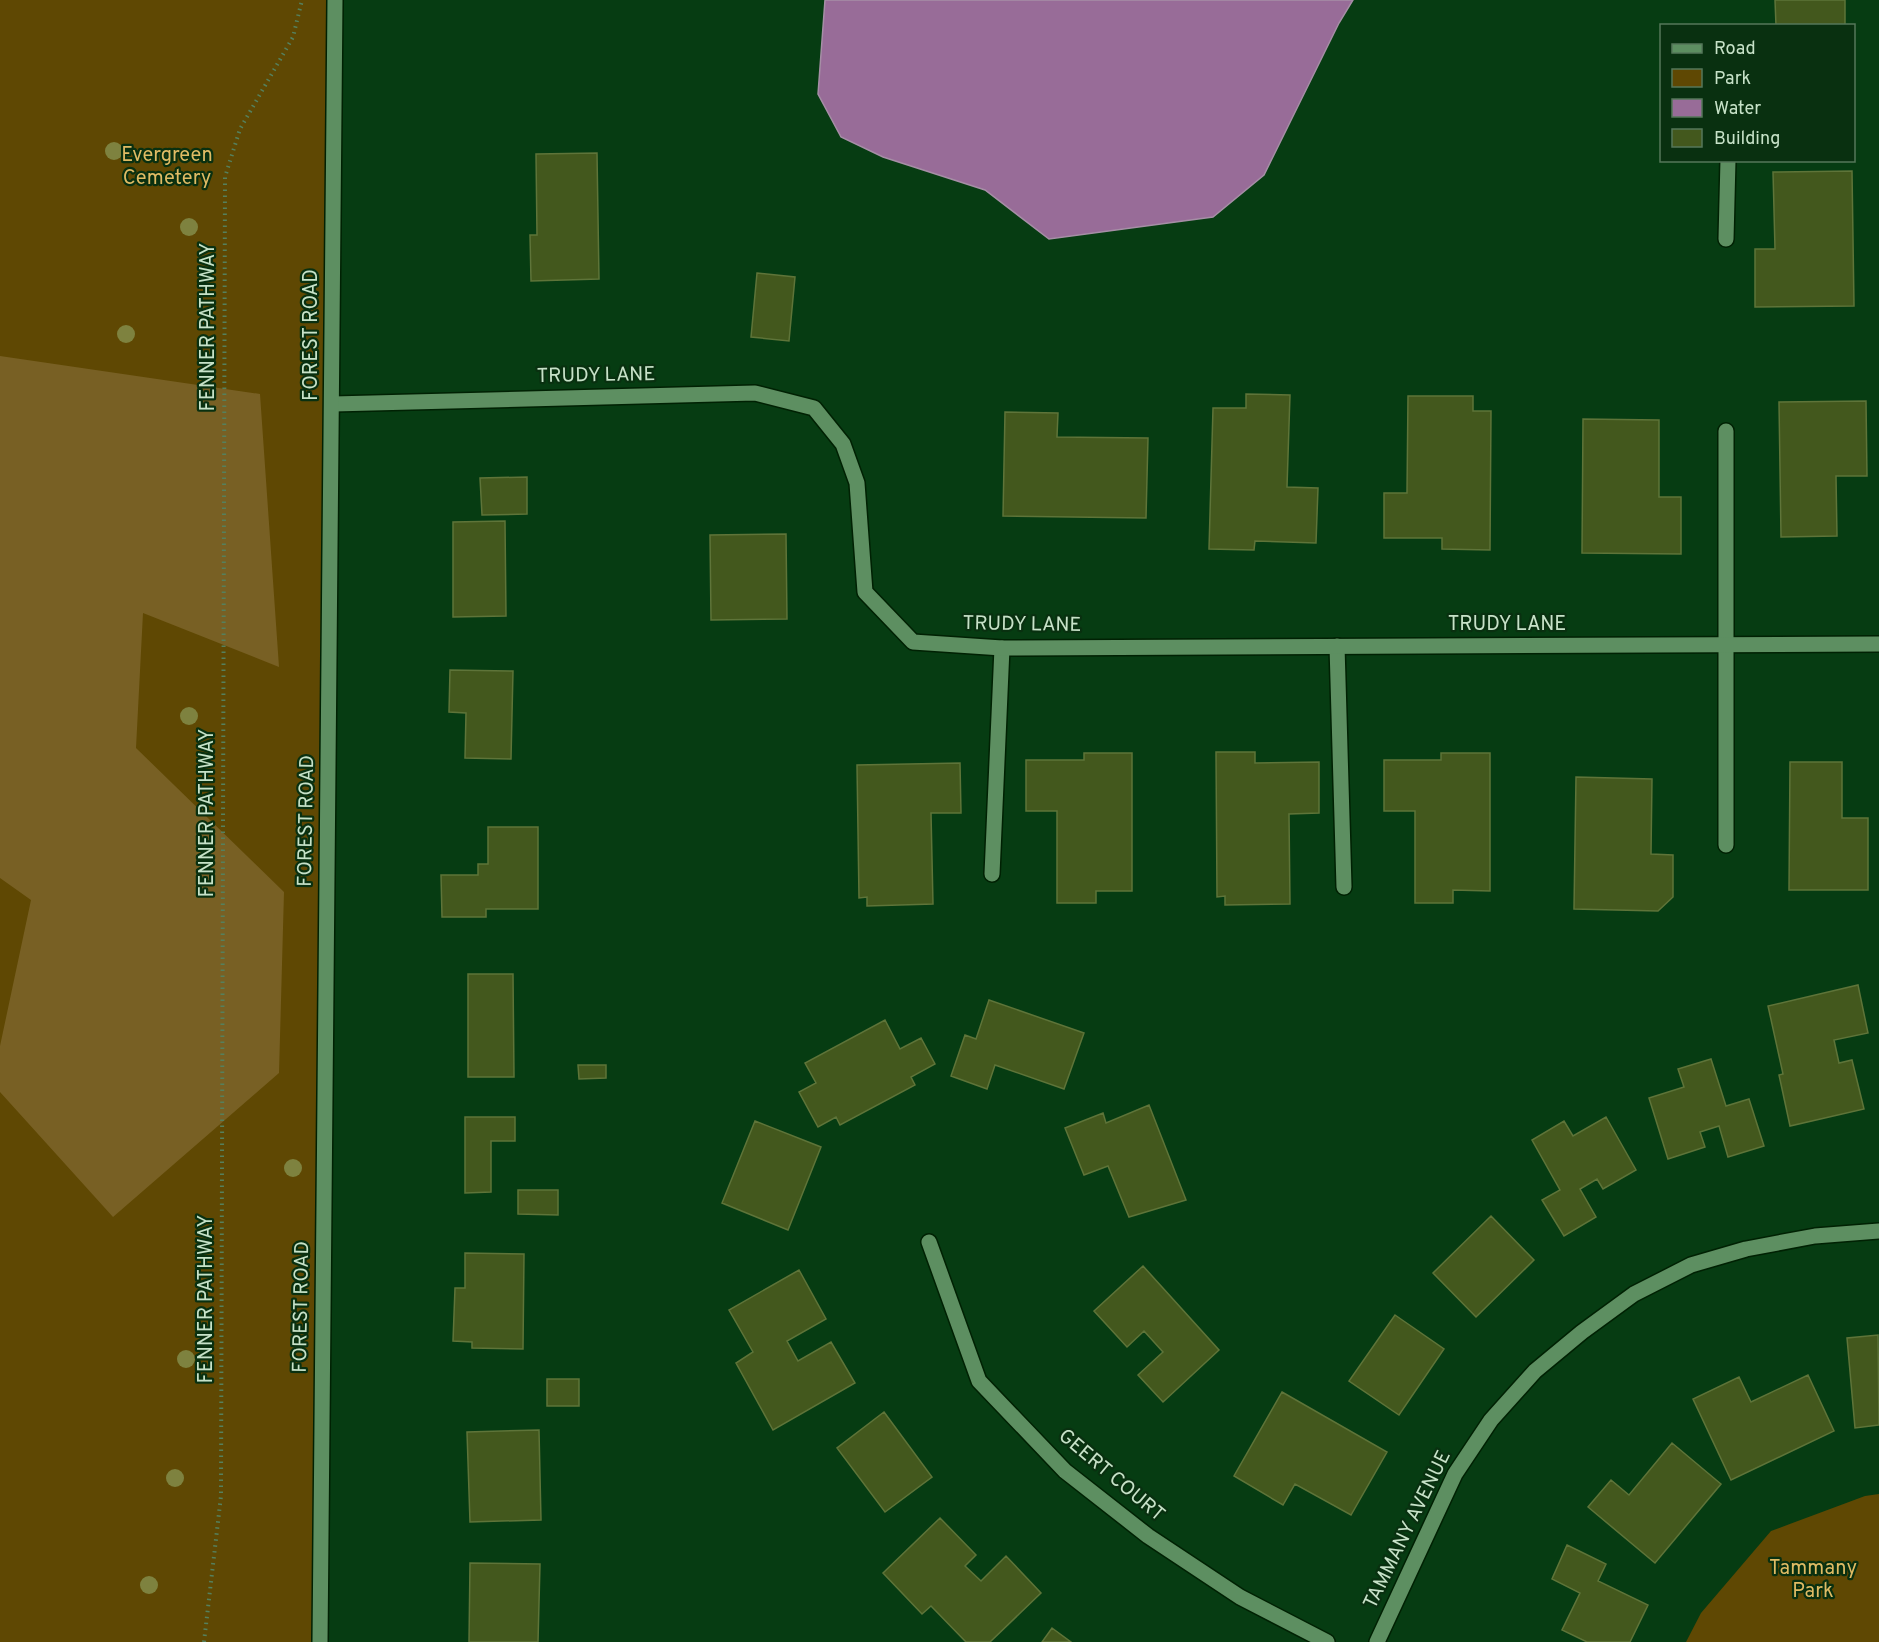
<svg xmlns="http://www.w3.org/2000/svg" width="1879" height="1642" viewBox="0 0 1879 1642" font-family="Overpass,sans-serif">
  <rect width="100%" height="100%" fill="#063c12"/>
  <!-- green -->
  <path fill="#5f4803" d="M0,0h335l-16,1642h-319z
    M1879,1494v148h-193l15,-29 70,-82 94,-35z"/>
  <!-- forest -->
  <path fill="#786024" d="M0,356l260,38 19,273 -136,-54 -7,135 148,144 -5,181 -166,144 -113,-125v-46l31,-146 -31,-22z"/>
  <!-- water -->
  <path fill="#986c98" stroke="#a68fa6" stroke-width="1.5" d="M825,0h528l-14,23 -75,152 -51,42 -164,22 -64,-49 -102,-33 -42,-20 -23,-43z"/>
  <!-- building -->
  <path fill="#43581d" stroke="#5e7439" stroke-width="1.5" d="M1775,0h70v26h-69z
    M597,153l2,126 -68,2 -1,-46h7l-1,-81z
    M1852,171l2,135 -99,1v-58h20l-2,-77z
    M757,273l38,4 -6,64 -38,-4z
    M1246,394l44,1 -3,92 31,1 -2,55 -61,-2 -1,9 -45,-1 4,-141h33z
    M1408,396h65v15h18l-1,139 -48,-1v-11h-58v-45h23z
    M1866,401l1,75h-31l1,60 -56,1 -2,-135z
    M1005,412l53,1 -1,24 91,1 -2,80 -143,-2z
    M1583,419l76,1v77h22v57l-99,-1z
    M527,477v37l-45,1 -2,-37z
    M505,521l1,95 -53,1v-95z
    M786,534l1,85 -76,1 -1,-85z
    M450,670l63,1 -2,88 -46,-1 1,-45 -17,-1z
    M1216,752h39v11l64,-1v51l-30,1 1,90 -65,1v-9l-8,1z
    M1084,753h48v138h-36v12h-39v-92h-31v-51h58z
    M1441,753h49v138l-37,-1v13h-38v-92h-31v-51h57z
    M1790,762h52v56h26v72h-79z
    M960,763l1,50h-30l2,91 -66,2v-9l-8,1 -2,-133z
    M1576,777l76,2 -1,75 22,1v42l-15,14 -84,-2z
    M488,827h50v82h-52v8h-44l-1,-42h37v-11h10z
    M468,974h45l1,103h-46z
    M1858,985l10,48 -34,7 5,23 13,-3 12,49 -74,17 -11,-51 4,-1 -15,-68z
    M989,1000l95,33 -20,56 -69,-24 -8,24 -36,-13 14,-41 11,4z
    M885,1020l15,29 21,-11 14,26 -24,13 4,8 -75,40 -4,-8 -18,10 -19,-35 17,-9 -11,-20z
    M1711,1059l15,47 23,-7 15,47 -36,11 -9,-31 -19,6 5,15 -37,12 -19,-61 35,-11 -6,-18z
    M578,1065h28v13l-27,1z
    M1149,1105l37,95 -57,17 -21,-51 -24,9 -19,-47 38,-15 3,10z
    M465,1117h50v24h-24v51l-26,1z
    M1606,1117l30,53 -33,19 -6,-10 -17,10 16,28 -32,19 -22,-36 18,-10 -28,-50 32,-19 9,15z
    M755,1121l66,26 -33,83 -66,-27z
    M518,1190h40v25l-40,-1z
    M1491,1216l43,44 -58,57 -43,-44z
    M465,1253l59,1 -1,95 -51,-1v-6l-19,-1 2,-53h10z
    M1143,1266l76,84 -56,52 -25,-27 25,-23 -19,-21 -17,16 -33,-36z
    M799,1270l27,49 -39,22 11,20 33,-19 24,41 -82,47 -37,-67 17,-11 -24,-42z
    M1395,1315l49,34 -45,66 -50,-34z
    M1878,1335l1,90 -24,3 -8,-90z
    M1808,1375l26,56 -103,49 -38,-81 46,-22 12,25z
    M547,1379h32v27h-32z
    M1282,1392l105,60 -36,63 -56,-31 -12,21 -49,-29z
    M884,1412l48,65 -47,35 -48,-64z
    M539,1430l2,90 -71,2 -3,-90z
    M1672,1443l49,41 -66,79 -67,-56 23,-27 18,15z
    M940,1518l36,37 -11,11 16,15 25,-25 35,37 -51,49h-24l-35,-36 -9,8 -39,-41z
    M1567,1545l39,19 -8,17 50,24 -18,37h-43l-25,-12 18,-37 -28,-14z
    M470,1563l70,1 -2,78h-69z
    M1052,1628l19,14h-29z"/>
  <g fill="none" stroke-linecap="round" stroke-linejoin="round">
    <!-- service casing -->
    <g stroke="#002103" stroke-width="18">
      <path id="service" d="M1726,239l2,-79
        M1337,646l7,241
        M1726,845v-414
        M992,874l10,-226"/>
    </g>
    <!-- minor casing -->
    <g stroke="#002103" stroke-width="18">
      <path id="minor" d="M333,404l422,-11 59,15 29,36 14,39 8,109 48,50 89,6 877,-4
        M929,1242l50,139 86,90 83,65 92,61 87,45
        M1377,1642l78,-168 36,-54 44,-49 47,-39 52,-38 57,-29 55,-16 69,-13 64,-5"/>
    </g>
    <!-- tertiary casing -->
    <g stroke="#002103" stroke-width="18">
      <path id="tertiary" d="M320,1642l15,-1642"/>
    </g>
    <!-- path -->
    <path stroke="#55805d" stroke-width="4" stroke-dasharray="1.5 4.5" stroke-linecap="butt" d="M204,1642l17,-146 4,-1319 15,-48 53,-92 9,-37"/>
    <!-- service -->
    <use href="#service" stroke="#5d8f61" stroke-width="15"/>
    <!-- minor -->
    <use href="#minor" stroke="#5d8f61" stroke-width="15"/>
    <!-- tertiary -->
    <use href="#tertiary" stroke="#5d8f61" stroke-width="15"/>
  </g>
  <!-- trees -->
  <g fill="#7e823f">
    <circle cx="114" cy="151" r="9"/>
    <circle cx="189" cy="227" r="9"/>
    <circle cx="126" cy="334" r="9"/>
    <circle cx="189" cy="716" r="9"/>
    <circle cx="293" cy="1168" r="9"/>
    <circle cx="186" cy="1359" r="9"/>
    <circle cx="175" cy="1478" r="9"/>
    <circle cx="149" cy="1585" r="9"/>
  </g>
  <g text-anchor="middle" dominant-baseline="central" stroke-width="4.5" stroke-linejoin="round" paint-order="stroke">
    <!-- park labels -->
    <g font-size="20" fill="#e0bb64" stroke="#093010">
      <text x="167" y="156">Evergreen<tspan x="167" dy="23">Cemetery</tspan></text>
      <text x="1813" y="1569">Tammany<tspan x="1813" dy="23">Park</tspan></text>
    </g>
    <!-- street labels -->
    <g font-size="20" fill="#c7e2c8" stroke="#093010">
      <text transform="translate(209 327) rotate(-90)">FENNER PATHWAY</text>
      <text transform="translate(312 335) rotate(-90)">FOREST ROAD</text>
      <text transform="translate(596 376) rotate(-1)">TRUDY LANE</text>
      <text transform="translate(1022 625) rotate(1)">TRUDY LANE</text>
      <text x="1507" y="625">TRUDY LANE</text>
      <text transform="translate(208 813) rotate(-90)">FENNER PATHWAY</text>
      <text transform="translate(307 821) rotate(-89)">FOREST ROAD</text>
      <text transform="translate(207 1299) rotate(-90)">FENNER PATHWAY</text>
      <text transform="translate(302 1307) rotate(-89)">FOREST ROAD</text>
      <text transform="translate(1111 1476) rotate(40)">GEERT COURT</text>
      <text transform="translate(1408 1530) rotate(-64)">TAMMANY AVENUE</text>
    </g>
  </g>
  <!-- legend -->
  <rect x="1660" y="24" width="195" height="138" fill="#093010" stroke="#55775a" stroke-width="1.5"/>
  <rect x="1672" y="44" width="30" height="9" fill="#5d8f61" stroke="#55775a" stroke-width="1.5"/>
  <text x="1714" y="54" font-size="18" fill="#c7e2c8">Road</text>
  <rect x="1672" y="69" width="30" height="18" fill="#5f4803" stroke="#55775a" stroke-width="1.5"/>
  <text x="1714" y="84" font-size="18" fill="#c7e2c8">Park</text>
  <rect x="1672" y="99" width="30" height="18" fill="#986c98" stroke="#55775a" stroke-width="1.5"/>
  <text x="1714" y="114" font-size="18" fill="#c7e2c8">Water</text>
  <rect x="1672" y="129" width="30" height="18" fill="#43581d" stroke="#55775a" stroke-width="1.5"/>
  <text x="1714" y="144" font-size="18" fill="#c7e2c8">Building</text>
</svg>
